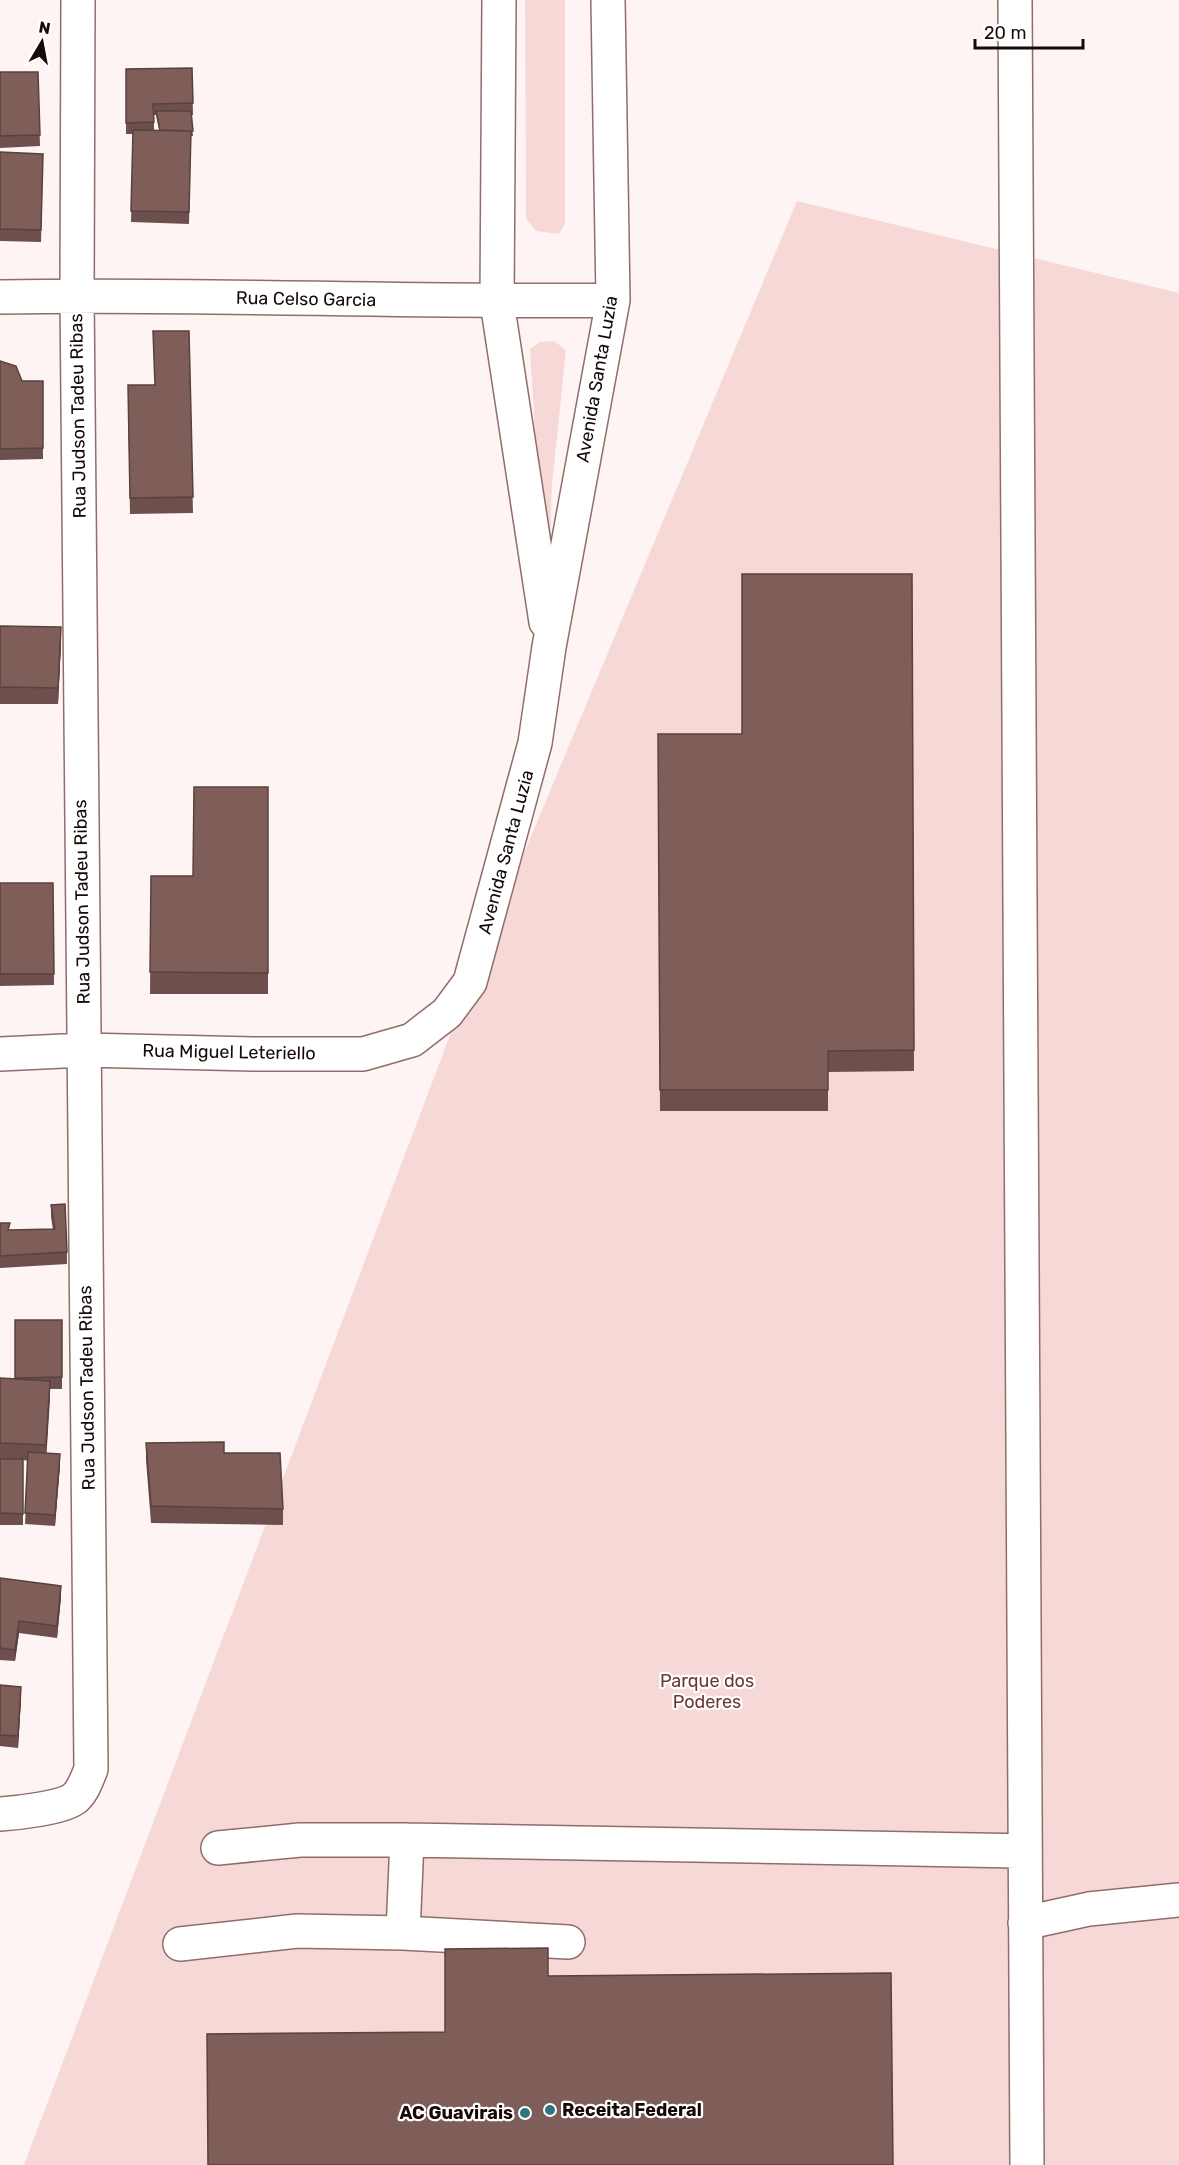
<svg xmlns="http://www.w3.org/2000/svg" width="1179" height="2165" viewBox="0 0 1179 2165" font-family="Rubik,sans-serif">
  <rect width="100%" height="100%" fill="#fdf4f3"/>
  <!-- green -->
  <path fill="#f6d9d6" d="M525,0h40v224l-6,10 -23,-3 -10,-13z
    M797,201l382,92v1872h-1155l446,-1183z
    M554,341l12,9 -14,135 -5,142 -17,-278 10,-7z"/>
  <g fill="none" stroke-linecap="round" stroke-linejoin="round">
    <!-- minor casing -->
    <g stroke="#906d69" stroke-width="36">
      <path id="minor" d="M499,0l-2,302 49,320
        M1015,0l12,2165
        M0,297c204,-4 409,6 613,3
        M0,1054l84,-4 169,4h110l49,-14 35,-27 23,-31 65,-239 14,-96 64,-347 -5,-300
        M0,1814c16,-1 63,-6 75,-16 8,-7 12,-19 16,-29l-14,-1474 1,-295
        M218,1848l82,-8h107l618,11
        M1025,1923l64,-14 90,-9
        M403,1933l165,9
        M180,1944l117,-13 106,2 4,-93"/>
    </g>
    <!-- minor -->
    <use href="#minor" stroke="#fff" stroke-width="33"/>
  </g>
  <!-- wall -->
  <path fill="#6d504d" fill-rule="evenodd" d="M192,68l1,47h-2l2,21h-2l-2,88 -58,-2 2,-88h-7v-65zM154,115h2l3,15h-5z
    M0,72h38l2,74 -40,2z
    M0,152l43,2 -2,88 -41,-1z
    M189,331l4,182 -63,1 -2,-112 26,-17z
    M0,361l22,20h21v78l-43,1z
    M912,574l2,497 -86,1v39h-168l-2,-377h84z
    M0,626l61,17 -3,61h-58z
    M268,787v207h-118l1,-118h42z
    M0,883h53l1,102 -54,1z
    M51,1205l16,47v12l-67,4v-45l10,7h43l-2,-13z
    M15,1320h47v69h-12l-4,64 14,12 -5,61 -30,-2 3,-63 -5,-1v65h-23v-147l15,1z
    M146,1443l78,10 59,56v16l-132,-2 -5,-63z
    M0,1578l61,19 -4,41 -38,-5 -4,28 -15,-1z
    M0,1685l21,13 -3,50 -18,-2z"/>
  <!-- shaded-wall -->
  <path fill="#59413e" d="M61,627v16l-3,61v-16z
    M50,1381v17l-4,64v-17z
    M60,1454v11l-5,61v-11z
    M61,1586v11l-4,41v-12z
    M19,1621v12l-4,28v-11z
    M21,1687v11l-3,50v-12z"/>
  <!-- building -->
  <path fill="#7f5d59" stroke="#59413e" stroke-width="1.5" d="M192,68l1,35 -40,1 1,18 -28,1v-54z
    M0,72h38l2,63 -40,1z
    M156,111h35l2,20 -33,-1z
    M133,130l58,1 -2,81 -58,-1z
    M0,152l43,2 -2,76 -41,-1z
    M153,331h36l4,166 -63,1 -2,-113h27z
    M0,361l16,5 6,15h21v67l-43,1z
    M742,574h170l2,476 -86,1v39h-168l-2,-356h84z
    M0,626l61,1 -3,61 -58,-1z
    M194,787h74v186l-118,-1 1,-96h42z
    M0,883h53l1,91h-54z
    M65,1204l2,48 -67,4v-33h10l-2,7 47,-1 -4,-24z
    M15,1320h47v57l-47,1z
    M0,1378l50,3 -4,64 -46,-2z
    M224,1442v11h56l3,56 -132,-3 -5,-63z
    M28,1452l32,2 -5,61 -30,-2z
    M0,1459h23v55l-23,-1z
    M0,1578l61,8 -4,40 -38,-5 -4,29 -15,-2z
    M0,1685l21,2 -3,49 -18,-1z
    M548,1948v28l343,-3 2,192h-685l-1,-131 238,-2v-83z"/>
  <!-- markers -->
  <g fill="#2e767f" stroke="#fff" stroke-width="2">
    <circle cx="550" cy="2110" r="6"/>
    <circle cx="525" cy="2113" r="6"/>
  </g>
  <g text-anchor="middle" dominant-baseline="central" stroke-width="4.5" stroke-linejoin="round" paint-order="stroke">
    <!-- street labels -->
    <g font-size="18" fill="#160a08" stroke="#fff">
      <text transform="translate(306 299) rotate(1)">Rua Celso Garcia</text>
      <text transform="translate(597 379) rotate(-80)">Avenida Santa Luzia</text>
      <text transform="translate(78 416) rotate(-91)">Rua Judson Tadeu Ribas</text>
      <text transform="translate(506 852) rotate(-75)">Avenida Santa Luzia</text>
      <text transform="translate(82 902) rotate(-91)">Rua Judson Tadeu Ribas</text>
      <text transform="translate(229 1052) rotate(1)">Rua Miguel Leteriello</text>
      <text transform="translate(87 1388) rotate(-91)">Rua Judson Tadeu Ribas</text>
    </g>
    <!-- park labels -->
    <g font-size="18" fill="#6c3733" stroke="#fff">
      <text x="707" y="1681">Parque dos<tspan x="707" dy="21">Poderes</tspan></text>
    </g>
    <!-- poi labels -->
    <g font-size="18" font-weight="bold" fill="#160a08" stroke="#fff" text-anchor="start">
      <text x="562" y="2110">Receita Federal</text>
      <text x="513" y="2113" text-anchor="end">AC Guavirais</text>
    </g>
  </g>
  <!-- north arrow -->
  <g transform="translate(42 42) rotate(10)" stroke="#ffffff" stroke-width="4.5" paint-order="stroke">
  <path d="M0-4.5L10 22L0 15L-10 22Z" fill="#160a08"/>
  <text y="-9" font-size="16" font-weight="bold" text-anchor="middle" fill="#160a08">N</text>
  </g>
  <!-- scale -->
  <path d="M975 39v9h108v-9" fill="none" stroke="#160a08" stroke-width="3"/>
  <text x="984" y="39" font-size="18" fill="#160a08" stroke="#ffffff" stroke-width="4.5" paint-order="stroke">20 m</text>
</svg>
